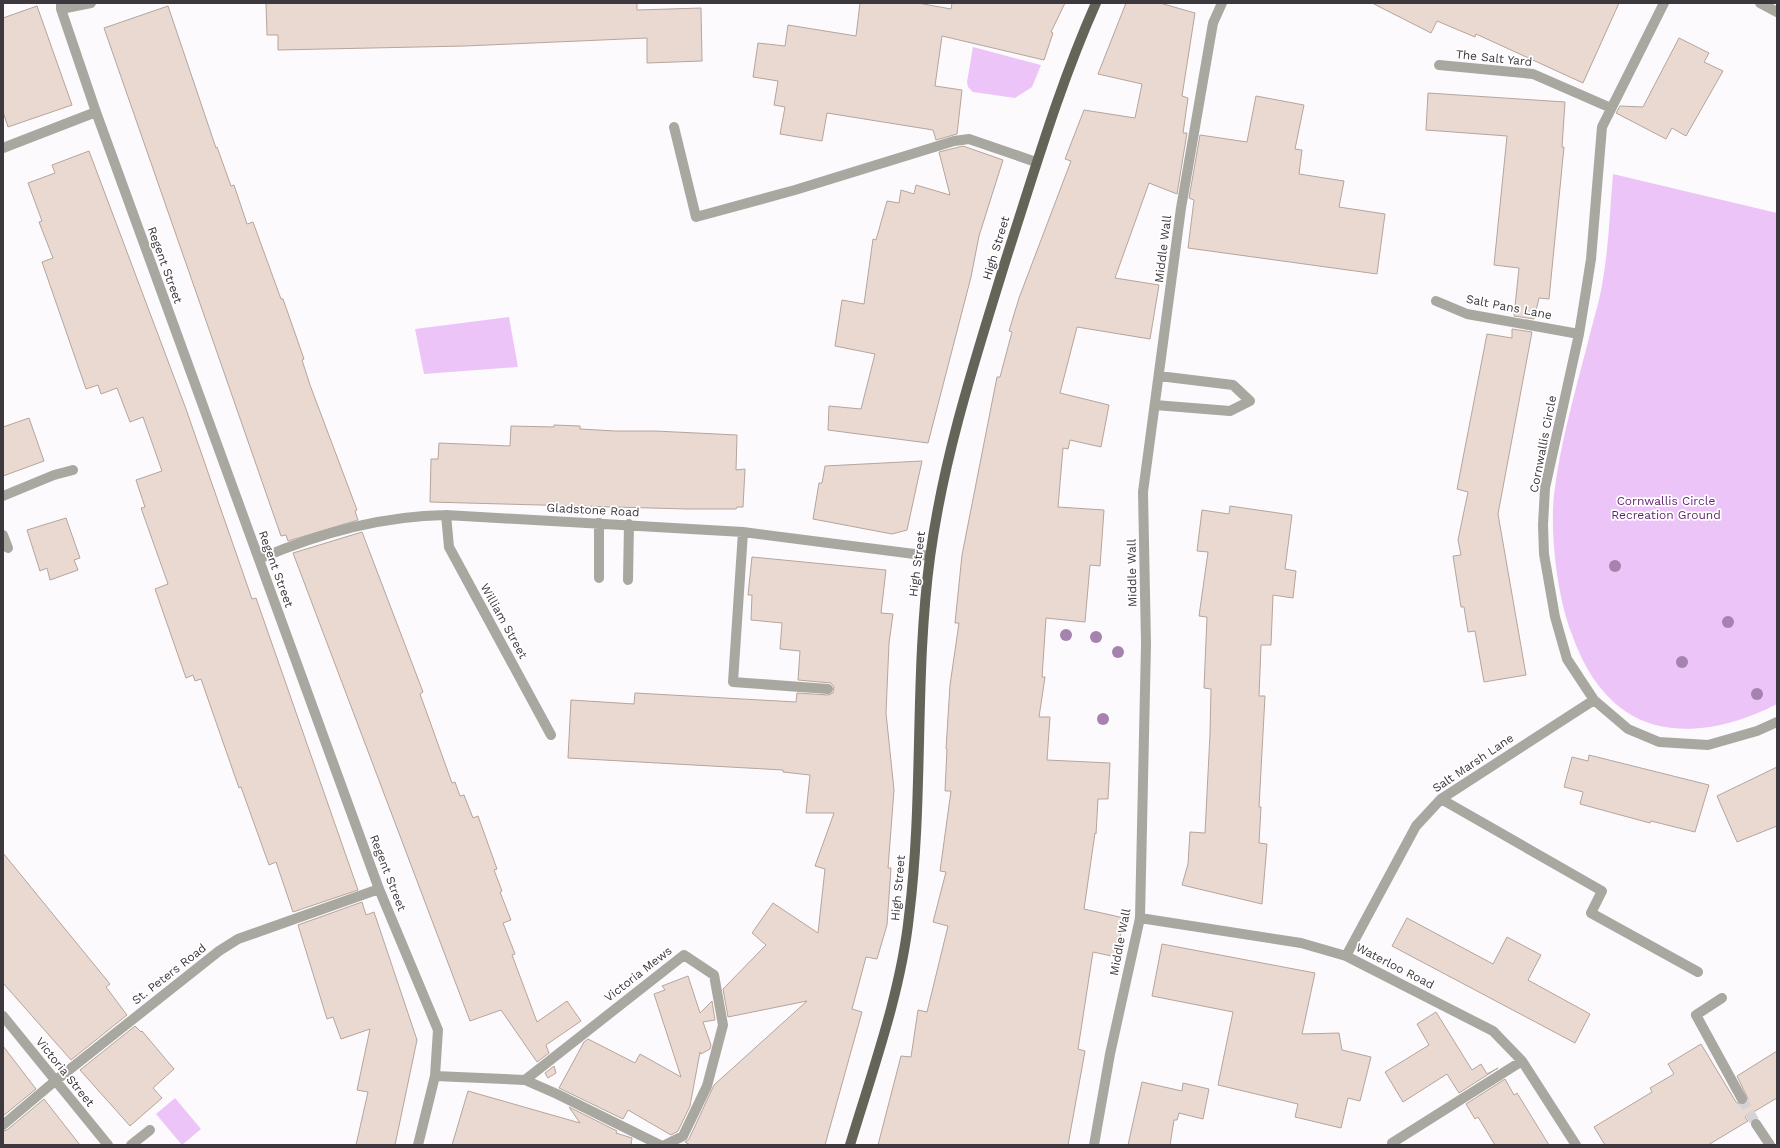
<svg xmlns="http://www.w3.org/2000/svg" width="1780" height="1148" viewBox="0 0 1780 1148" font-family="'Work Sans',sans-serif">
  <rect width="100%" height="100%" fill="#fdfafd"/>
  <!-- green -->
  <path fill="#edc4f8" d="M973,47l68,18 -9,22 -17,11 -42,-6 -5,-5 -1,-5z
    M1613,174l164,39v491c-46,24 -107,38 -152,7 -28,-20 -43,-48 -54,-79 -14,-37 -21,-98 -17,-137 6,-51 21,-103 34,-153 5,-21 12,-42 15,-63 6,-35 7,-71 10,-105z
    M509,317l9,50 -94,7 -9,-45z
    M175,1098l26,31 -19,16 -26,-31z"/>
  <!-- building -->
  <path fill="#ead9d0" stroke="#b5a59c" d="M266,3h371v7l64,-2 1,53 -55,2v-25l-182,8 -187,4v-15h-11z
    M860,3h58l33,6 1,-6h113l-14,29 2,1 -9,27 -102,-24 -7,50 27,4 -5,44 -21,6 -3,-10 -106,-17 -5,28 -42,-7 5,-27 -11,-2 4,-24 -25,-4 5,-34 27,3 3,-21 68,11z
    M1126,3h34l35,10 -13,83 6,2 -5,35h4l-10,61 -28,-11 -34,95 44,7 -9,54 -73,-12 -17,66 49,12 -8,42 -31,-7 -2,9 -5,-1 -5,59 46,3 -4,56 -10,-1 -5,57 -39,-4 -4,59h3l-6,40h11l-3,43 63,3 -2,36h-10l-2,35 -1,-1 -11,76 40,9 -8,39 -23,-5 -15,97 7,2 -17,94h-190l23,-89 10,1 7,-47 9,2 21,-86 -15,-4 13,-50 -6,-1 11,-80h-6l2,-42h-1l4,-64 9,-62h-4l7,-68 35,-178h3l12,-45 -3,-1 10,-33 52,-137 -6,-2 19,-49 51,8 7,-34 -44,-10z
    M1372,3h247l-36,80 -107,-49 -1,3 -38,-16 -6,12z
    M37,6l35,99 -64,22 -5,-15v-94z
    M168,6l48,142 1,-1 14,39 3,-1 13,39 6,-2 28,77h2l21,60 -2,1 8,25 47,125 -2,1 3,9 -70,21 -2,-6 -5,1 -177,-508z
    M1679,38l30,15 -5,9 19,9 -37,65 -14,-8 -6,11 -50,-26 4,-7 23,1z
    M1428,93l137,9 -3,45h2l-15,152 -10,-1 -5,21 -20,-3 5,-48 -25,-3 13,-129 -81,-6z
    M1256,96l48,9 -9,44 7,1 -3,24 45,7 -5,26 46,7 -8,60 -189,-26 6,-48 -5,-2 11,-63 47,7z
    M963,146l40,14 -24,76 -8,41 -43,166 -100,-13 1,-24 32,3 14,-55 -40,-8 7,-46 22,4 9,-65 3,1 11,-39 12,2 2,-13 13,4 2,-9 34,10 -11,-43z
    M89,151l97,258 66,190 4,-1 102,292 -65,22 -17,-50 -7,3 -28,-78 -2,1 -38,-109 -6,2 -2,-6 -7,3 -31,-89 13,-5 -27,-76 4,-1 -9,-27 26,-9 -19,-54 -13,5 -13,-34 -16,6 -3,-9 -12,4 -44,-127 11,-4 -14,-36 3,-1 -14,-38 27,-10 -3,-8z
    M1512,329l20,3 -34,182 28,161 -42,7 -9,-51 -7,1 -4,-25h-3l-8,-51 8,-1 -3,-15 10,-48 -11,-3 30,-155 25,4z
    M29,418l15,43 -41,15v-49z
    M554,425l26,1v3l35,2h40l82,4 -1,35 9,-1 -2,38h-6l-1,2h-49l-257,-7 1,-43h7l1,-16 71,3 1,-20 43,1z
    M922,461l-15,69 -15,4 -79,-15 6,-36h3l3,-17z
    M1230,506l62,9 -7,54 11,2 -3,27 -20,-3 -2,50h-10l-2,51h6l-6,111h2l-2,36 8,1 -5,60 -80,-19 6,-21 2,-32 15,1 5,-99 1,-45 -7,-1 3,-71 -8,-1 9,-64 -11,-1 5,-41 27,4z
    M66,518l14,40 -6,2 4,10 -28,10 -3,-12 -7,3 -13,-41z
    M362,532l61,160 -3,2 32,89 3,-1 5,14 4,-1 9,23 5,-2 19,53 -3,1 8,21 -2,1 11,28 -8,3 12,31 -3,1 25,67 30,-21 14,20 -35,24 3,8 -12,9 -36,-52 -31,11 -177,-468z
    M752,557l134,13 -5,43 12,1 -4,29 -3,70 8,77 -6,78h3l-4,57 -10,34 -11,-2 -14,52 10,3 -37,133h-135l-5,-3 4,-3 25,-54 93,-84 -79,16 -5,-28 43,-44 -14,-12 21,-30 45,30 7,-64 -10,-3 19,-53h-28l4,-38 -27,-3v-2l-215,-12 3,-58 63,4 1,-11 161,9 1,-9 31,2 5,-2 1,-6 -3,-4 -33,-3 2,-29 -20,-2 2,-26 -31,-3 1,-25h-4z
    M1589,755l120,30 -14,47 -44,-11 -1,2 -70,-19 3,-12 -19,-5 8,-30 16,4z
    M1777,767v59l-40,16 -20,-46z
    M3,853l107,131 -4,3 21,28 -56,45 -68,-77z
    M362,902l4,13 8,-3 43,128 -22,105h-39l12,-53 -11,-2 13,-61 -29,10 -8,-22 -6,2 -29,-94z
    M1407,918l86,46 14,-27 34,18 -13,25 62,34 -15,29 -183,-97z
    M1162,944l153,29 -13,61 37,-1 3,17 29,7 -11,44 -12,-3 -7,30 -46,-11 3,-13 -80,-19 15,-73 -81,-16z
    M688,976l12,37 12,-12 3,19 -12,2 8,23 -1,4 -9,5 -1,-2 -10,54 -12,25 -7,4 -43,-25 -5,9 -64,-31 25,-46 4,-3 47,24 5,-9 41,23 -27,-83 11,-4 -3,-4z
    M1436,1012l36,58 9,-6 6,10 11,-6 -39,25 -12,-19 -44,28 -18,-30 44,-27 -12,-21z
    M135,1026l6,6 1,-1 32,38 -21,19 9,10 -32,28 -50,-56z
    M1701,1044l35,58 5,3 4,-1 3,-5 -11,-23 40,-25v47l-32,19 3,4 -40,24h-103l-11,-18 58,-35 -2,-4 24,-14 -6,-10z
    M3,1046l33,43 -33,27z
    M554,1066l2,7 -8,5 -3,-5z
    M1505,1079l9,16 3,-2 32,52h-54l-17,-28 -3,2 -9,-15z
    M1142,1082l40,9 1,-8 26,6 -6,30 -24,-6 -2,7h-3l-4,25h-42z
    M468,1091l112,32 -11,-16 48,24 -1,2 16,5 -1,7h-179z
    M44,1099l36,46h-77v-14l4,-1z"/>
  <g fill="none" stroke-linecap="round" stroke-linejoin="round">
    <!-- minor-tunnel -->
    <path stroke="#d6d3d7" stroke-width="10" stroke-dasharray="10 5" stroke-linecap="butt" d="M1742,1099l14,25"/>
    <!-- minor -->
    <path stroke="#a8a8a1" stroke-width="10" d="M61,3v6l35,103 283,777 59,141 -3,46 -17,69
      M1664,3l-62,124 -11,132 -6,38 -6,37 -34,154 -2,37 1,29 11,63 12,42 27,41 34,29 31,13 49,3 49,-14 20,-9
      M1760,3l17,9
      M61,9l30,-6
      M1439,65l94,9 78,34
      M674,127l22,90 99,-27 159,-49 15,-2 67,23
      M3,148l93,-36
      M1436,301l31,13 112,20
      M1155,405l75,6 20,-10 -17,-16 -74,-9
      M3,496l51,-21 19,-5
      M446,515l3,32 102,188
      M599,523v55
      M743,532l-10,150 95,7
      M3,535l5,13
      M259,559c58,-25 122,-43 187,-44l297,17 187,24
      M628,580l1,-56
      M1441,799l161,92 -11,22 107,59
      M1140,918l161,25 45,13 147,75 29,30 54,84
      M1346,956l70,-130 25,-27 153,-99
      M1722,998l-26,17 46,84
      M3,1016l105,129
      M435,1076l90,4 32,14 103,51
      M525,1080l159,-125 30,20 9,50 -16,61 -24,50 -18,9
      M1756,1124l14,21
      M3,1125l52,-44 164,-130 19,-12 141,-50
      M1392,1143l130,-82
      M131,1145l19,-15
      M1094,1145l16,-91 30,-136 6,-274 -3,-152 38,-284 32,-185 9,-20"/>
    <!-- major -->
    <path stroke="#646458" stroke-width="10" d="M850,1145c22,-73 51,-153 59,-229 15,-119 5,-240 21,-359 14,-103 46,-200 76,-298 28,-86 53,-173 90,-256"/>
  </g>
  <!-- trees -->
  <g fill="#a682af">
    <circle cx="1615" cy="566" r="6"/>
    <circle cx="1728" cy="622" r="6"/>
    <circle cx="1066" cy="635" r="6"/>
    <circle cx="1096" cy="637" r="6"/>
    <circle cx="1118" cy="652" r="6"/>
    <circle cx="1682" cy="662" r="6"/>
    <circle cx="1757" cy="694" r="6"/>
    <circle cx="1103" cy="719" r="6"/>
  </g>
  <g text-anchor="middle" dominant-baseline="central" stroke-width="3.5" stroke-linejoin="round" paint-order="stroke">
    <!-- street labels -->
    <g font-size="12" fill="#3c383d" stroke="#fff">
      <text transform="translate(1494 58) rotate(6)">The Salt Yard</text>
      <text transform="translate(996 248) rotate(-73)">High Street</text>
      <text transform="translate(1163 249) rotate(-83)">Middle Wall</text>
      <text transform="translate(165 265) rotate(70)">Regent Street</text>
      <text transform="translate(1509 307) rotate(11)">Salt Pans Lane</text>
      <text transform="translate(1543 444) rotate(-79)">Cornwallis Circle</text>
      <text transform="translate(593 510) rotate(3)">Gladstone Road</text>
      <text transform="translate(917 564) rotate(-83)">High Street</text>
      <text transform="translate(276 569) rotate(70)">Regent Street</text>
      <text transform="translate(1132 573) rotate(-91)">Middle Wall</text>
      <text transform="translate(504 621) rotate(61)">William Street</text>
      <text transform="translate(1473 763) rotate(-34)">Salt Marsh Lane</text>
      <text transform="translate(388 873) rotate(69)">Regent Street</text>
      <text transform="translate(898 888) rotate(-85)">High Street</text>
      <text transform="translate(1120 942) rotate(-79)">Middle Wall</text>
      <text transform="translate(1395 966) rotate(27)">Waterloo Road</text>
      <text transform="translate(169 974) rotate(-38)">St. Peters Road</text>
      <text transform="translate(638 974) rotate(-38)">Victoria Mews</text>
      <text transform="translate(65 1072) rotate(51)">Victoria Street</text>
    </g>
    <!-- park labels -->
    <g font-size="12" fill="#5f1f70" stroke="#fff">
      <text x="1666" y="501">Cornwallis Circle<tspan x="1666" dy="14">Recreation Ground</tspan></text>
    </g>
  </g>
  <!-- border -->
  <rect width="1780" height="1148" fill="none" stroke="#3c383d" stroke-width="8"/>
</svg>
